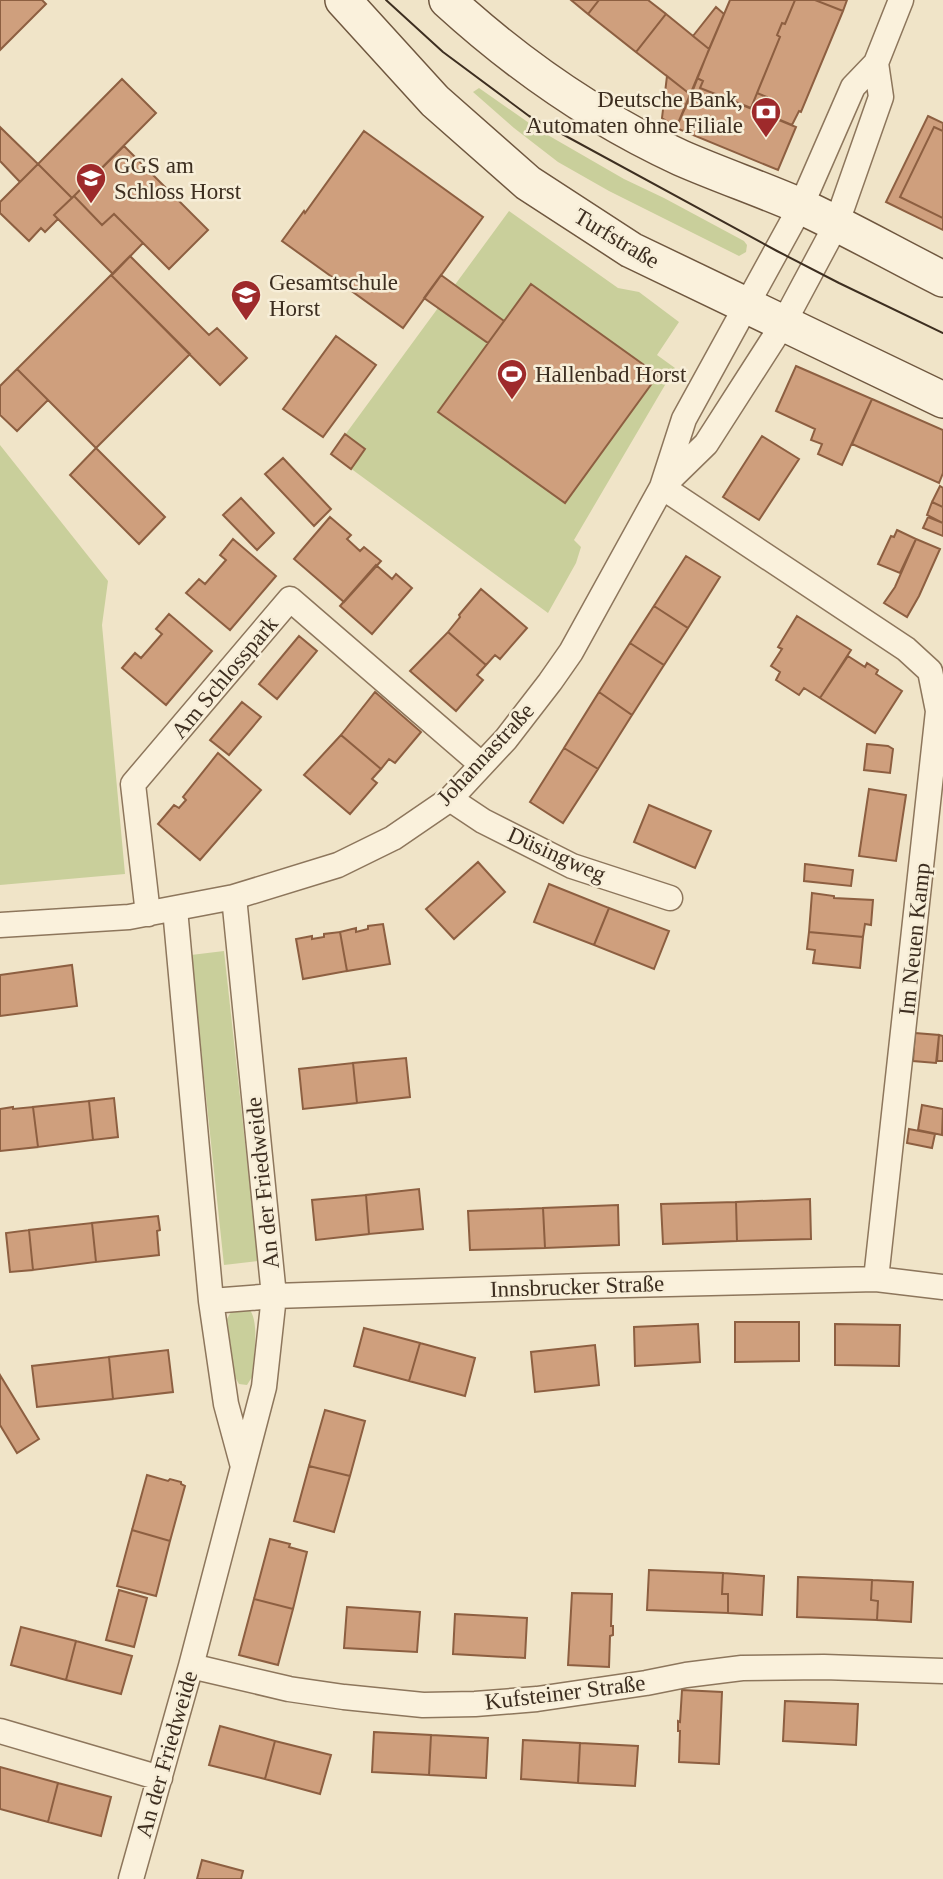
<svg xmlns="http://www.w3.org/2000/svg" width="943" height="1879" font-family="Georgia,serif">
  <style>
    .green { fill: #c9cf9b }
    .building { fill: #cf9f7d; stroke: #8d5f41; stroke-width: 2 }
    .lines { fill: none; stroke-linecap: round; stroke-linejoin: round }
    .street-casing { stroke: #8d765c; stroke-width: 27 }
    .secondary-casing { stroke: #6f573f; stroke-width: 38 }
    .street { stroke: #faf1dc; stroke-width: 24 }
    .secondary { stroke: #faf1dc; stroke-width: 35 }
    .tram { stroke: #3d2e20; stroke-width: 2 }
    .labels { text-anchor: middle; stroke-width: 5; stroke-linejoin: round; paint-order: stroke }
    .poi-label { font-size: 23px; fill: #3d2e20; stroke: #f7eed8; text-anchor: start }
    .street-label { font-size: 23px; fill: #3d2e20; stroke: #f7eed8 }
  </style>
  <rect width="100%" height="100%" fill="#f0e4c8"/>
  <path class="green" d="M479,88l60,42 85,49 40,19 80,43 3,4 -1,7 -7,4 -130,-65 -51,-29 -44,-34 -41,-36z
    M509,211l109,77 21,4 40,30 -22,33 18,13 -101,172 7,7 -5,16 -28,50 -217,-159z
    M0,445l108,136 -6,44 23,249 -125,11z
    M224,951l34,310 -34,4 -33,-310z
    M248,1308c13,12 5,51 4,69l-5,8 -8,-1 -4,-7 -8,-58 5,-9z"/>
  <path class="building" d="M0,0h42l4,4 -46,46z
    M571,0h28l-11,14z
    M599,0h49l18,14 -30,38 -48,-38z
    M730,0h65l-10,24 -3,-1 -5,12 3,2 -29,71 -51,-20 3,-7 -6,-3z
    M795,0h20l28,11 -42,101 -2,-1 -7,14 -31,-13 6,-15 -10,-4 23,-56 -3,-2 5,-12 3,1z
    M815,0h32l-4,11z
    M716,7l8,7 -15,35 -16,-13z
    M666,14l43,35 -18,46 -55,-43z
    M667,76l24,19 -15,33 -14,-10z
    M697,78l6,3 -3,7 96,39 -18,43 -102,-42z
    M122,79l34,34 -84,85 -34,-34z
    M757,93l10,4 -6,15 -10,-4z
    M928,116l15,7v8l-9,-4 -34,70 43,21v12l-57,-28z
    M0,127l38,37 -18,18 -20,-21z
    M934,127l9,4v87l-43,-21z
    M364,131l119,86 -80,111 -121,-87 22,-30 1,2z
    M124,146l84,84 -39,39 -55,-55 -12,11 -28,-29z
    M38,164l34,34 -18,17 4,4 -13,13 -4,-4 -12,13 -29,-28v-11z
    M74,196l28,29 12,-11 29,29 -30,31 -59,-59z
    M130,256l79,79 8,-7 30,30 -27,27 -109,-110z
    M111,275l79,79 -94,94 -79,-79z
    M441,275l63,46 -16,22 -64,-45z
    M531,284l127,91 -93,128 -127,-91z
    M336,336l40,29 -53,72 -40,-28z
    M796,366l76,33 -30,66 -24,-11 4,-10 -11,-4 4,-11 -39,-18z
    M17,369l31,31 -31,31 -17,-16v-29z
    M872,399l71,31v43l-4,10 -87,-39z
    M345,434l20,15 -14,20 -20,-15z
    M762,436l37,23 -40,61 -36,-23z
    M96,448l69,69 -26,27 -69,-69z
    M283,458l48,51 -17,17 -49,-52z
    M940,486l3,2v19l-11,-5z
    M241,498l33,35 -17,17 -34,-35z
    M932,502l11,5v16l-16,-8z
    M330,517l21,18 -4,4 13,12 4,-4 17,14 -37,41 -50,-43z
    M928,517l15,6v13l-20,-8z
    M897,530l19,9 -16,34 -22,-9 13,-28 3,1z
    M233,539l43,37 -46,54 -44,-37 13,-14 6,5 21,-24 -6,-5z
    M916,539l24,10 -21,47 -12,21 -23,-14 11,-16z
    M686,556l34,21 -32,51 -34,-22z
    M376,565l16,14 4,-5 16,14 -40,46 -32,-28z
    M481,589l46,39 -27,31 -5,-4 -9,10 -38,-33 12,-15 -1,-2z
    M654,606l34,22 -24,37 -34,-22z
    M169,614l43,37 -46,54 -44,-37 13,-15 6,5 21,-24 -6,-5z
    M797,616l54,34 -31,48 -16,-10 -5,7 -23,-15 4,-8 -9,-6 11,-17 -4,-2z
    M448,632l38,33 -9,10 6,5 -27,31 -46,-40z
    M299,636l18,15 -40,48 -18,-15z
    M630,643l34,22 -32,50 -33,-23z
    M848,656l17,11 2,-4 11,7 -2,4 26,17 -27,42 -55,-35z
    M375,692l46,40 -26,31 -6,-4 -8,10 -40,-34z
    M599,692l33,23 -34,54 -34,-21z
    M242,702l19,15 -32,38 -19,-15z
    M341,735l40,34 -9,10 5,4 -27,31 -46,-39z
    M867,744l21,2 5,3 -3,24 -26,-3z
    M564,748l34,21 -35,54 -33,-21z
    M218,753l43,37 -61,70 -42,-36 16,-19 5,3 7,-8 -3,-3z
    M869,789l37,6 -10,66 -37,-5z
    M649,805l62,26 -16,37 -61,-26z
    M478,862l27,30 -51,47 -28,-30z
    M805,864l48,6 -2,16 -47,-5z
    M549,884l60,24 -15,37 -60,-23z
    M812,893l22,3v2l39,2 -2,25 -6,-1 -2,13 -54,-5z
    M609,908l60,23 -15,38 -60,-24z
    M383,924l7,40 -43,7 -7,-39 16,-4v4l12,-3v-3z
    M340,932l7,39 -44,8 -7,-40 16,-3v3l12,-2v-3z
    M809,932l54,5 -3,31 -47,-5 2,-13 -8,-1z
    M72,965l5,41 -77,10v-41z
    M915,1033l24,2 -3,28 -23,-2z
    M939,1035l4,1v25h-6z
    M406,1058l4,39 -53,6 -4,-40z
    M353,1063l4,40 -54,6 -4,-40z
    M114,1098l4,39 -25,3 -4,-39z
    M89,1101l4,39 -55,7 -5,-40z
    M922,1105l21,4 -1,26 -24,-5z
    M13,1107v2l20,-2 5,40 -38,4v-42z
    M909,1129l26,5 -3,14 -25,-5z
    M419,1189l4,40 -54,5 -3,-39z
    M366,1195l3,39 -53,6 -4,-40z
    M810,1199l1,40 -74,2 -1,-39z
    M736,1202l1,39 -74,3 -2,-40z
    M618,1205l1,40 -74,3 -2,-40z
    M543,1208l2,40 -75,2 -2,-39z
    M158,1216l2,14 -3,1 2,24 -63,7 -4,-39z
    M92,1223l4,39 -63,8 -4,-40z
    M29,1230l4,40 -23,2 -4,-39z
    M735,1322h64v39l-64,1z
    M698,1324l2,38 -65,4 -1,-39z
    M835,1324l65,1 -1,41 -64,-1z
    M364,1328l56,15 -11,38 -55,-15z
    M420,1343l55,15 -10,38 -56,-15z
    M595,1345l4,40 -64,7 -4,-40z
    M168,1350l5,42 -60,7 -4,-42z
    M109,1357l4,42 -76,8 -5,-41z
    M0,1375l39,64 -22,14 -17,-28z
    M325,1410l40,11 -15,55 -41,-10z
    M309,1466l41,10 -16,56 -40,-11z
    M147,1475l21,6 2,-2 11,3v2l4,2 -15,55 -38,-11z
    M132,1530l38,11 -14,55 -39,-10z
    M270,1539l20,5 -1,3 18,5 -14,57 -39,-10z
    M649,1570l74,3 -1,21h6v19l-81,-3z
    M723,1573l41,3 -2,39 -34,-2v-19h-6z
    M798,1577l74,3 -1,20 7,1 -1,19 -80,-3z
    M872,1580l41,2 -2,40 -34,-2 1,-19 -7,-1z
    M119,1590l28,8 -13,49 -28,-7z
    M572,1593l40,1 -1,32h2v9l-3,1 -1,31 -41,-2z
    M254,1599l39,10 -15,56 -39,-10z
    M347,1607l73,5 -3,40 -73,-4z
    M455,1614l72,4 -2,40 -72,-4z
    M21,1627l55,14 -10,39 -55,-15z
    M76,1641l56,15 -11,38 -55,-14z
    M682,1690l40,2 -3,72 -40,-2 1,-31h-2v-10l2,1z
    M785,1701l73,3 -2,41 -73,-4z
    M220,1726l55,15 -10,38 -56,-14z
    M374,1732l57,3 -2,40 -57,-3z
    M431,1735l57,3 -2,40 -57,-3z
    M523,1740l57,3 -2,40 -57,-4z
    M275,1741l56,14 -11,39 -55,-15z
    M580,1743l58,3 -3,40 -57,-3z
    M0,1767l58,16 -10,39 -48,-13z
    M58,1783l53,14 -10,39 -53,-14z
    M202,1860l41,11 -2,8h-44z"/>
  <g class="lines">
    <g class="street-casing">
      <path id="street" d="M665,484l41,-40 77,-120 53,-99 45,-128 -5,-34
        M662,487l244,162 24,22 8,40 -62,568
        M450,799l33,22 89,45 98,32
        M175,909l36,392 15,103 16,59
        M148,914l-15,-130 157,-185 191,165
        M0,925l129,-8 105,-20 104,-32 55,-27 57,-39 56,-60 44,-57 21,-30 91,-165 22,-68 117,-213 52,-119 23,-24 25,-63
        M211,1301l63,-5 310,-10 292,-7 67,8
        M191,1666l98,23 55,8 79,8 52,-1 62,-5 109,-16 40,-8 56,-7 82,-1 119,4
        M0,1731l160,47
        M131,1879l60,-213 73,-279 10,-91 -40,-399"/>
    </g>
    <g class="secondary-casing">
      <path id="secondary" d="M343,0l92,101 93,82 103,67 312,150
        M447,0c69,63 149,119 234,158 39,17 80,31 119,48 48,22 95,49 143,73"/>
    </g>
    <use href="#street" class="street"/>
    <use href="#secondary" class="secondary"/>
    <path class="tram" d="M386,0l57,52 86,64 248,135 62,32 104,50"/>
  </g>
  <defs>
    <g id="bank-pin" transform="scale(1.575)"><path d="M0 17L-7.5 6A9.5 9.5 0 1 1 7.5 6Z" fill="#9e2a2b" stroke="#f7eed8"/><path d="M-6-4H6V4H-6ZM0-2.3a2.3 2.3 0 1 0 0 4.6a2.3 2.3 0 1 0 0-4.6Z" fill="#fff"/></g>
    <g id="school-pin" transform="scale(1.575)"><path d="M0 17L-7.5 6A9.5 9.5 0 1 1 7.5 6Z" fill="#9e2a2b" stroke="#f7eed8"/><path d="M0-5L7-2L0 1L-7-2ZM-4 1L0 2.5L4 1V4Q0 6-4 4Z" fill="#fff"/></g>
    <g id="stadium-pin" transform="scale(1.575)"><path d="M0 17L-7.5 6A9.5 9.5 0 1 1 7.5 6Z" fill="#9e2a2b" stroke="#f7eed8"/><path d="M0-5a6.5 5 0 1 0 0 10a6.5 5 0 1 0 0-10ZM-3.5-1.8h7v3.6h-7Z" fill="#fff"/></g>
  </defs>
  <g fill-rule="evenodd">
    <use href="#bank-pin" x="766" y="112"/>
    <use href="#school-pin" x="91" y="178"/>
    <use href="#school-pin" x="246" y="295"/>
    <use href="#stadium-pin" x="512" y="374"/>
  </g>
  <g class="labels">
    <g class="poi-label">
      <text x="743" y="107" text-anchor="end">Deutsche Bank,<tspan x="743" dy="26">Automaten ohne Filiale</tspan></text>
      <text x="114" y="173">GGS am<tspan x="114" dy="26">Schloss Horst</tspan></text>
      <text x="269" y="290">Gesamtschule<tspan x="269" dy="26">Horst</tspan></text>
      <text x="535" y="382">Hallenbad Horst</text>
    </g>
    <g class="street-label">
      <text transform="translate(617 238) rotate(31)" y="8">Turfstraße</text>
      <text transform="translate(224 677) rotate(-50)" y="8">Am Schlosspark</text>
      <text transform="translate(485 754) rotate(-47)" y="8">Johannastraße</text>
      <text transform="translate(557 854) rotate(24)" y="8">Düsingweg</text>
      <text transform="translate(914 939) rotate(-84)" y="8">Im Neuen Kamp</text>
      <text transform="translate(262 1183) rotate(-96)" y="8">An der Friedweide</text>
      <text transform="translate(577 1286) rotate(-2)" y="8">Innsbrucker Straße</text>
      <text transform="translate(565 1692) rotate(-7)" y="8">Kufsteiner Straße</text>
      <text transform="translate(166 1754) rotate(-74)" y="8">An der Friedweide</text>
    </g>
  </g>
</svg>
